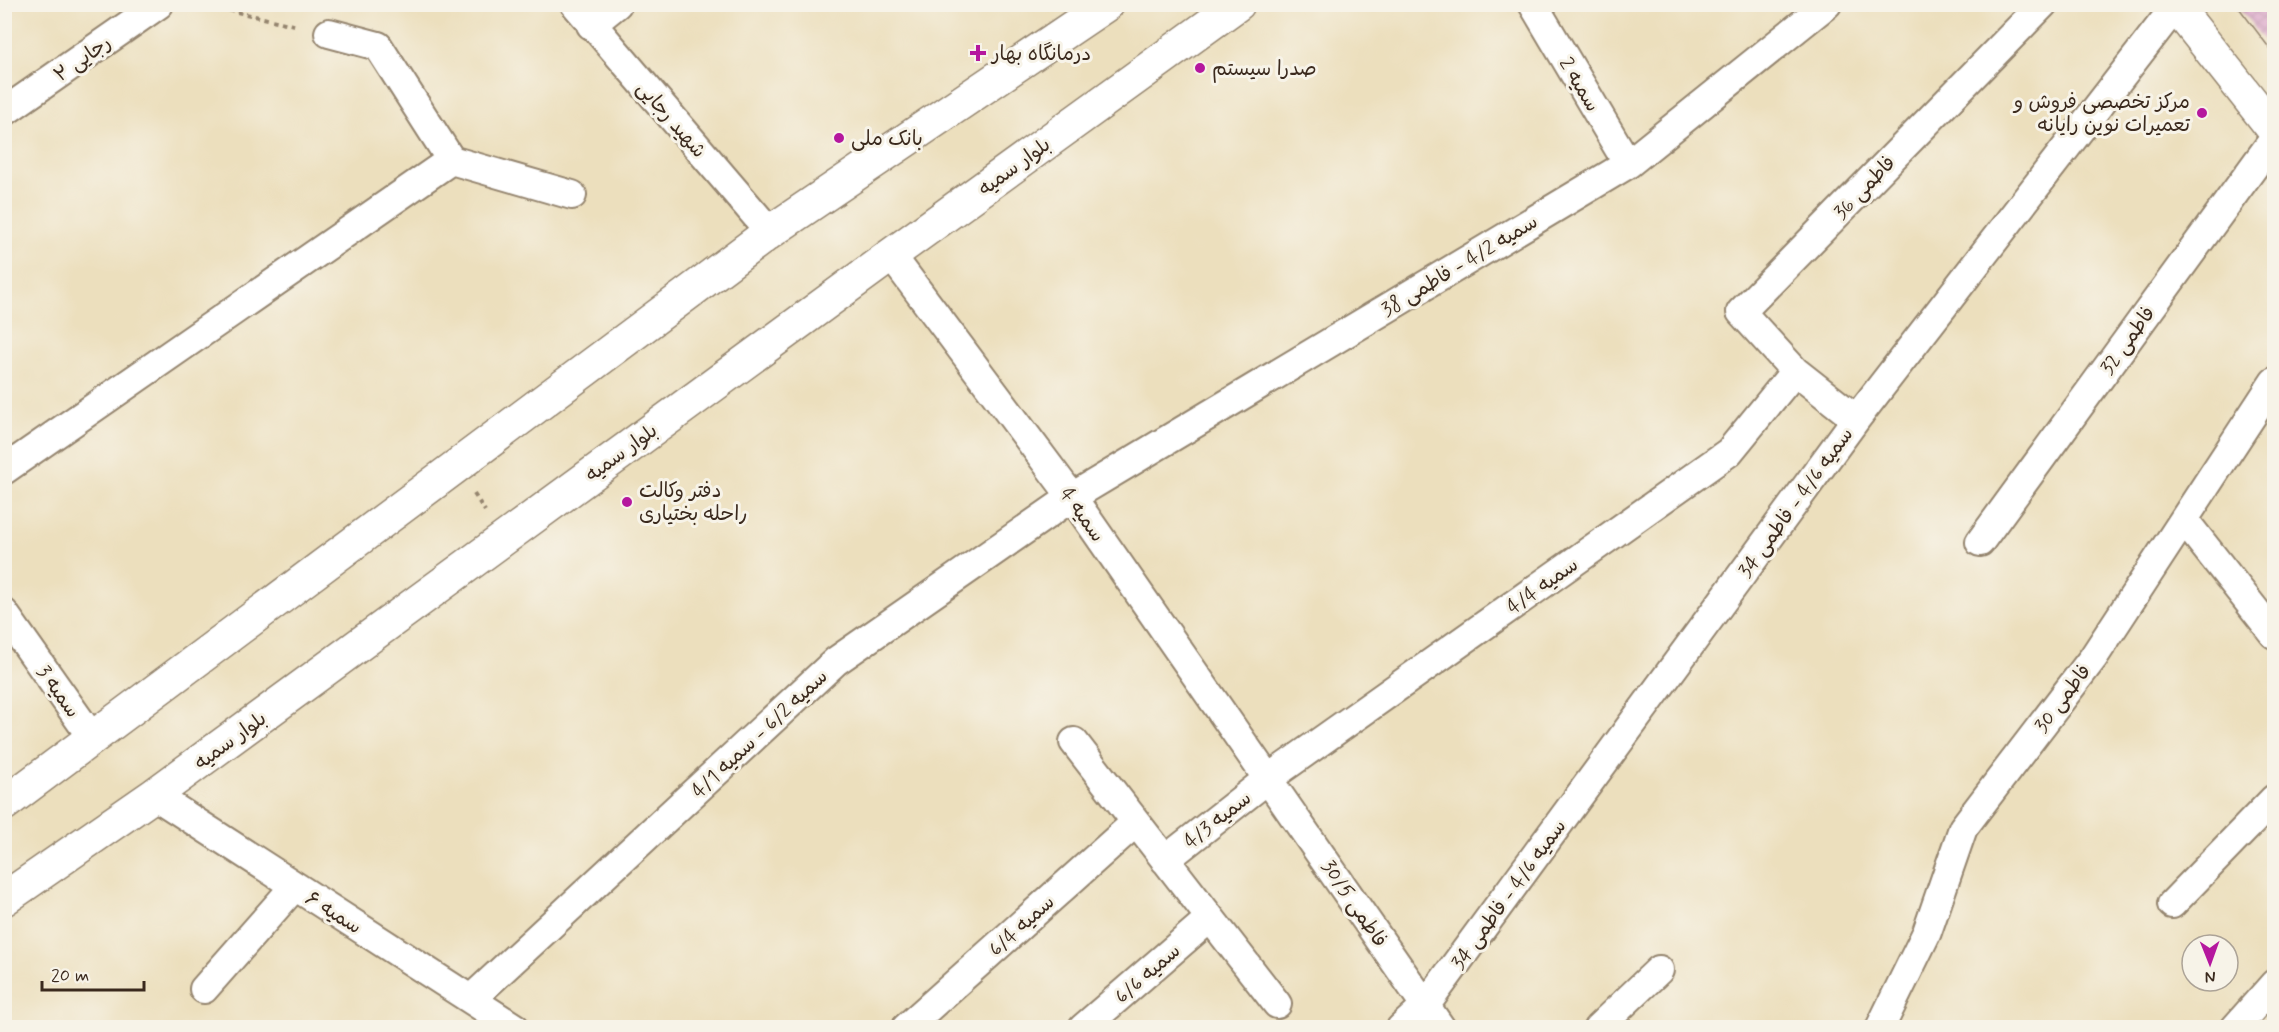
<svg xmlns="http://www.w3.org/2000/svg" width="2279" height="1032" font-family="Mynerve,'Playpen Sans Arabic',sans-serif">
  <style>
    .building { fill: url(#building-cross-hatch) }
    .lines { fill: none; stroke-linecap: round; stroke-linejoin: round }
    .minor-casing { stroke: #94846e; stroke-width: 32 }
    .secondary-casing { stroke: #94846e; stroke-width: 36 }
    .primary-casing { stroke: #94846e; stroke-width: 36 }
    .path { stroke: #94846e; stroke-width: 4; stroke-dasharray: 4.5 4.5; stroke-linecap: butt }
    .minor { stroke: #fff; stroke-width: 28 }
    .secondary { stroke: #fff; stroke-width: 33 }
    .primary { stroke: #fff; stroke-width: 33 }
    .poi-dot { fill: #b5179e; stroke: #f7f3e8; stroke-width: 2 }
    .labels { text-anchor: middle; stroke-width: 6; stroke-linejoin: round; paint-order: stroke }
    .poi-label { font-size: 20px; fill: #3b2a1e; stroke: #f7f3e8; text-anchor: start }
    .street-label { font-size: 20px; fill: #3b2a1e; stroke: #f7f3e8 }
  </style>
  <defs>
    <pattern id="building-cross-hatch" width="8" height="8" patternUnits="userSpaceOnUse" patternTransform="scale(1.5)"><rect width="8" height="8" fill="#d593c4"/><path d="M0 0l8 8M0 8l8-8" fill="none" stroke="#ae789f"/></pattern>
  </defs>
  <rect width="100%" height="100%" fill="#f7f3e8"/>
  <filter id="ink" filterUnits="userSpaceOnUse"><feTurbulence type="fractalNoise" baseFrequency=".0167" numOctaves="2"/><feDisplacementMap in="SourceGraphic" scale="12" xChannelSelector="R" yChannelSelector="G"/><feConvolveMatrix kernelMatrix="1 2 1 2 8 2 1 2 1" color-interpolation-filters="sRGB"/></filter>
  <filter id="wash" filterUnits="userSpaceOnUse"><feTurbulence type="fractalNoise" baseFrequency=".008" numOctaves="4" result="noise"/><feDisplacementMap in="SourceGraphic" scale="24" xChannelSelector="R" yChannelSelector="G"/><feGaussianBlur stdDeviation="1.35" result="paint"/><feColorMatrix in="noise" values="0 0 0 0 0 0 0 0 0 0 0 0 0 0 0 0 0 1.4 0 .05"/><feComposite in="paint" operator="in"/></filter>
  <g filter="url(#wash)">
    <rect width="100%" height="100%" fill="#ecdfbd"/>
    <g id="blocks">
      <path class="building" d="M2236,4h38v50z"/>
    </g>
  </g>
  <g filter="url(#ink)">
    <use href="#blocks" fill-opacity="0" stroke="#94846e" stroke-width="1.5"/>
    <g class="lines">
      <g class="minor-casing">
        <path id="minor" d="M575,4l195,228
          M1533,4l95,160
          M591,25l26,-21
          M329,33l49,13 73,114
          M4,112l155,-108
          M891,255l181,242 369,531
          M1856,419l-61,-48 -54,-59 302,-308
          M4,470l447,-310 121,35
          M2184,520l90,114
          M1980,542l294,-403
          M4,613l89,126
          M1074,742l203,262
          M154,795l361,233
          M1165,860l104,-82 460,-326 66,-81
          M2172,904l102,-105
          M204,989l90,-102
          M471,999l365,-338 236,-164 556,-333 199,-160
          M906,1028l230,-206
          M1083,1028l127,-110
          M1401,1028l24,-22 431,-587 312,-403 10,-6
          M1598,1028l61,-58
          M1880,1028l47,-96 36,-104 130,-170 181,-276
          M2235,1028l39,-44"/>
      </g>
      <g class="secondary-casing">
        <path id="secondary" d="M2174,4l100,126"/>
      </g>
      <g class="primary-casing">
        <path id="primary" d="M4,804l766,-572 337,-228
          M4,899l150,-104 737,-540 347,-251"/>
      </g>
      <path class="path" d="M202,4l96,22
        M474,494l11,17"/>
      <use href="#minor" class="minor"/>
      <use href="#secondary" class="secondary"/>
      <use href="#primary" class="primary"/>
    </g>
  </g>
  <g class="poi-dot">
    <path d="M975 44h6v6h6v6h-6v6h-6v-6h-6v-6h6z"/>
    <circle cx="1200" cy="68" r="6"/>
    <circle cx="2202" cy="113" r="6"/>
    <circle cx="839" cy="138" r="6"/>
    <circle cx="627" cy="502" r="6"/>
  </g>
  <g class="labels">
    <g class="poi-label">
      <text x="992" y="60">درمانگاه بهار</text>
      <text x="1212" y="75">صدرا سیستم</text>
      <text x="2190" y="108" text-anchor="end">مرکز تخصصی فروش و<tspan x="2190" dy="23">تعمیرات نوین رایانه</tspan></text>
      <text x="851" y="145">بانک ملی</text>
      <text x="639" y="497">دفتر وکالت<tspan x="639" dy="23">راحله بختیاری</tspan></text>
    </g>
    <g class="street-label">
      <text transform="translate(82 58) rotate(-35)" y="7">رجایی ۲</text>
      <text transform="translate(1580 84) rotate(59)" y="7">سمیه 2</text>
      <text transform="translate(672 119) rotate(49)" y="7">شهید رجایی</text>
      <text transform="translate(1014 166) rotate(-36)" y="7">بلوار سمیه</text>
      <text transform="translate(1864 187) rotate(-46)" y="7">فاطمی 36</text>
      <text transform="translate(1459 265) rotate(-31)" y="7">سمیه 4/2 - فاطمی 38</text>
      <text transform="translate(2127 340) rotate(-54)" y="7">فاطمی 32</text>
      <text transform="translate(621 452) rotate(-36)" y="7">بلوار سمیه</text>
      <text transform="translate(1795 502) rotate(-54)" y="7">سمیه 4/6 - فاطمی 34</text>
      <text transform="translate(1083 514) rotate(55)" y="7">سمیه 4</text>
      <text transform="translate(1542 585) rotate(-35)" y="7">سمیه 4/4</text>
      <text transform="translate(59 691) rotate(55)" y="7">سمیه 3</text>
      <text transform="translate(2062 698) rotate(-53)" y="7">فاطمی 30</text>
      <text transform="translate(759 733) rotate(-43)" y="7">سمیه 6/2 - سمیه 4/1</text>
      <text transform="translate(230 740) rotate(-36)" y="7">بلوار سمیه</text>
      <text transform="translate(1217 819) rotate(-38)" y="7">سمیه 4/3</text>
      <text transform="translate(1508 894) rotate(-54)" y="7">سمیه 4/6 - فاطمی 34</text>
      <text transform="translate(1355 903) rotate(56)" y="7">فاطمی 30/5</text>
      <text transform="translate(334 912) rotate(32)" y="7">سمیه ۶</text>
      <text transform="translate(1021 925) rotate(-42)" y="7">سمیه 6/4</text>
      <text transform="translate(1147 973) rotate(-41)" y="7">سمیه 6/6</text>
    </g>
  </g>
  <rect width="2279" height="1032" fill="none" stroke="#f7f3e8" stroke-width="24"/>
  <g transform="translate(2210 963) rotate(179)"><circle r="28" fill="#f7f3e8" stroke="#aca397" stroke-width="1.5"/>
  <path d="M0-4.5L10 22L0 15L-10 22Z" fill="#b5179e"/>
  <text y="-9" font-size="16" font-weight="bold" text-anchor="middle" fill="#3b2a1e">N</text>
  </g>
  <path d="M42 981v9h102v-9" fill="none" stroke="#3b2a1e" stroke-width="3"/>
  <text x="51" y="981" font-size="18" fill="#3b2a1e" stroke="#f7f3e8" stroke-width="4.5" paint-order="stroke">20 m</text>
</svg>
